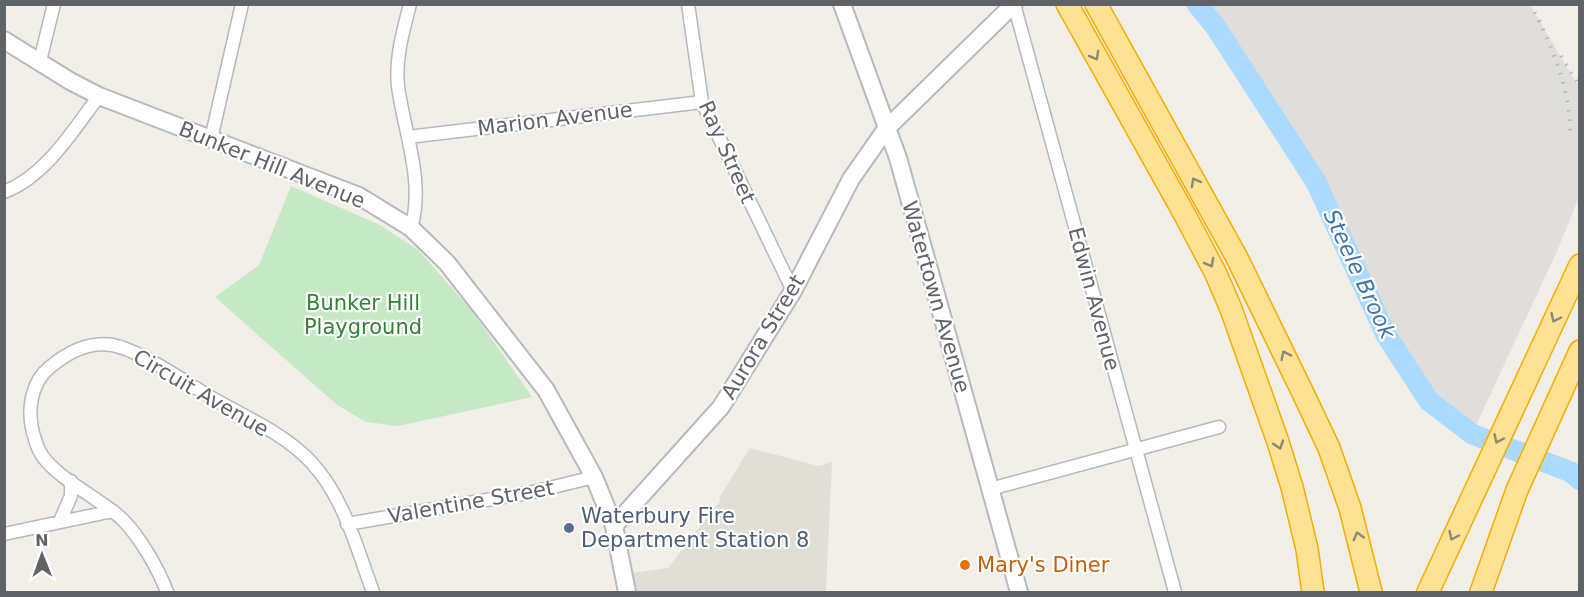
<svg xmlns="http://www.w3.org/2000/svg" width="1584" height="597" font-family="'DejaVu Sans',sans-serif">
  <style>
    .industrial { fill: #e0deda }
    .education { fill: #e1ded6 }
    .green { fill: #c5e8c5 }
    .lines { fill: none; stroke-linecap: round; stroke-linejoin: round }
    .river { stroke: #aadaff; stroke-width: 21 }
    .minor-casing { stroke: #b5b8bc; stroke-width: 15 }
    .secondary-casing { stroke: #b6babf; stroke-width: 20 }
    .motorway-casing { stroke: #f9ab00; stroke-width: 24 }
    .minor { stroke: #fff; stroke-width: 12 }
    .secondary { stroke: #fff; stroke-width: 16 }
    .motorway { stroke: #fde293; stroke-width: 21 }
    .rail { stroke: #b6b7b8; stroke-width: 4; stroke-dasharray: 1.5 8; stroke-linecap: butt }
    .oneway { stroke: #8e8975 }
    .service-dot { fill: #5c6f8a; stroke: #fff; stroke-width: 2 }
    .food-dot { fill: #e8710a; stroke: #fff; stroke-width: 2 }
    .labels { text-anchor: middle; stroke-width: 4.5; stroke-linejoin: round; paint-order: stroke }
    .street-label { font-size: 21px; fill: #5f6368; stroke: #fff }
    .park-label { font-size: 21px; fill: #348238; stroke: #fff }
    .service-label { font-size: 21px; fill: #4e5e75; stroke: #fff; text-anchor: start }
    .food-label { font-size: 21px; fill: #c56008; stroke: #fff; text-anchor: start }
    .water-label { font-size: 22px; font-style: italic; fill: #4174aa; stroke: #fff }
  </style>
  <rect width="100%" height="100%" fill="#f1efe8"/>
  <path class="industrial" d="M1197,5h333l49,82v110l-21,52 -86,185 -43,-33 -43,-66 -70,-153 -100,-156z"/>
  <path class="education" d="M750,448l69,18 13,-4 -6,130h-190l-4,-19 36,-5 53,-68 -2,-2z"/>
  <path class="green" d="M291,186l89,39 38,25 55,62 59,85 -134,29 -32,-4 -29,-17 -122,-108 44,-32z"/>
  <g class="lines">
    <path class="river" d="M1197,4l18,22 101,156 70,153 43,66 43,33 99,38 9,8"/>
    <g class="minor-casing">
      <path id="minor" d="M410,4c-7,28 -15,54 -12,82 6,46 27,96 13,142
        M688,4l14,98 91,189
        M1014,4l161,588
        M40,61l14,-57
        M408,137l294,-35
        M211,139l31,-135
        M4,192c42,-16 69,-62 95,-96
        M990,489l229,-62
        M60,521l11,-25v-15
        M347,524l186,-32 61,-15
        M4,534l109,-23
        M167,592c-9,-24 -27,-55 -45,-73 -21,-20 -72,-44 -83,-69 -3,-5 -4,-12 -6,-17 -6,-23 -2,-51 17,-66 18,-15 39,-26 62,-22 28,5 75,38 100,53 33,19 73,36 99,64 33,35 46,87 62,130"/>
    </g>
    <g class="secondary-casing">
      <path id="secondary" d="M842,4l56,154 121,434
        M4,40l66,41 29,15 260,100 52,32 36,35 99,127 48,87 20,49 13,66
        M614,526l107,-119 72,-116 58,-112 35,-50 128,-125"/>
    </g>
    <g class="motorway-casing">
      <path id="motorway" d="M1067,4l119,213 30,57 15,35 47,133 14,45 15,62 6,43
        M1096,4l140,252 65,133 28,59 21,60 21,84
        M1428,592l152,-327
        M1481,592l36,-102 63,-139"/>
    </g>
    <use href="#minor" class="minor"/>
    <use href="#secondary" class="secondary"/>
    <use href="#motorway" class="motorway"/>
    <path class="rail" d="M1530,4l12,22
      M1539,20c17,38 32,75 31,117
      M1561,56l19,31"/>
  </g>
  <defs><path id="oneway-chevron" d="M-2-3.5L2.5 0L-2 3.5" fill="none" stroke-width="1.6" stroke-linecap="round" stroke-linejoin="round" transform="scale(1.5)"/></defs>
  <g class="oneway">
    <use href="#oneway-chevron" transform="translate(1095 56) rotate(61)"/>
    <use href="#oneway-chevron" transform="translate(1195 182) rotate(-119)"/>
    <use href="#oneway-chevron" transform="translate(1210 263) rotate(61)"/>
    <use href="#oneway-chevron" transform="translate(1555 318) rotate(115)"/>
    <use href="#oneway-chevron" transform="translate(1285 355) rotate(-116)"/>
    <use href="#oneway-chevron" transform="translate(1498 439) rotate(115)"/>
    <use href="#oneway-chevron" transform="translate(1279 445) rotate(72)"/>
    <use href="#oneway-chevron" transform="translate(1358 536) rotate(-105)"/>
    <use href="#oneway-chevron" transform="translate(1453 536) rotate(115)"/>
  </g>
  <circle class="service-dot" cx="569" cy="528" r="6"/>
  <circle class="food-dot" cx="965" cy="565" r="6"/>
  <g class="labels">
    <g class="street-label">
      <text transform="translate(555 119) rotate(-7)" y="7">Marion Avenue</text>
      <text transform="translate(727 152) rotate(66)" y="7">Ray Street</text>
      <text transform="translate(272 165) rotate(22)" y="7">Bunker Hill Avenue</text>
      <text transform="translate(936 297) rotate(74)" y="7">Watertown Avenue</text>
      <text transform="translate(1094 299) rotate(75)" y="7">Edwin Avenue</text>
      <text transform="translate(763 337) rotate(-59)" y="7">Aurora Street</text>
      <text transform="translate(201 393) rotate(30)" y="7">Circuit Avenue</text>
      <text transform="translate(471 502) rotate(-10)" y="7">Valentine Street</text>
    </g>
    <g class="park-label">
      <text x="363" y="310">Bunker Hill<tspan x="363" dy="24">Playground</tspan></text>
    </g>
    <g class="service-label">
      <text x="581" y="523">Waterbury Fire<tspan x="581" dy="24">Department Station 8</tspan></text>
    </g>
    <g class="food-label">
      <text x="977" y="572">Mary's Diner</text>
    </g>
    <g class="water-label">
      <text transform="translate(1360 274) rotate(65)" y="8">Steele Brook</text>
    </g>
  </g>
  <rect width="1584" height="597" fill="none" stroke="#5f6368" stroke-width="12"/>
  <g transform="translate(42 555) rotate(359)" stroke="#ffffff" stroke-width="4.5" paint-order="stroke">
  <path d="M0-4.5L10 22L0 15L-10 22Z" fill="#5f6368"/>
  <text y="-9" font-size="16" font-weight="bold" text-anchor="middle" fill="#5f6368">N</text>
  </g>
</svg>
